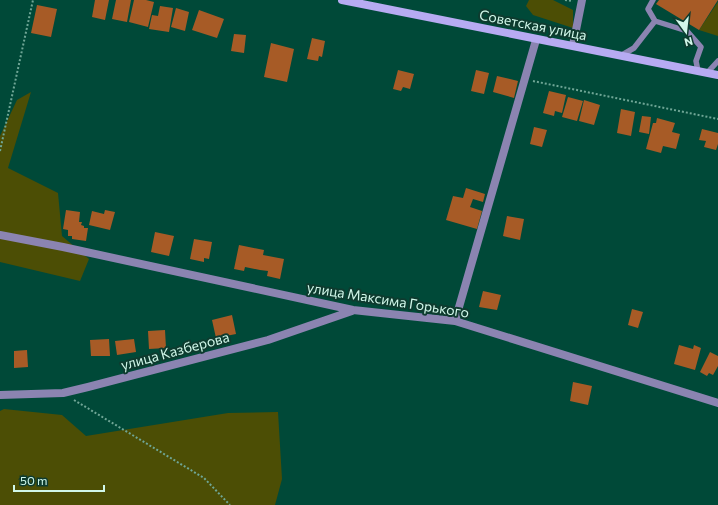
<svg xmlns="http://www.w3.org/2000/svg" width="718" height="505" font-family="Commissioner,sans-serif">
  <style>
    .green { fill: #4c4e05 }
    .building { fill: #a75b26 }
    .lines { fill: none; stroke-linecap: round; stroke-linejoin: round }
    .path { stroke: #6fa696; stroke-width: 2; stroke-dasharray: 2 2; stroke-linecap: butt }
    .lane { stroke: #8b84b1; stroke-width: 5.5 }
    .street { stroke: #8b84b1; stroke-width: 8 }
    .secondary { stroke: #b7abf2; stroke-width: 8 }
    .labels { text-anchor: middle; stroke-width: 4; stroke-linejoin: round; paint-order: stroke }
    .street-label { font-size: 14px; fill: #d1f8ea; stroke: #0e3b2f }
  </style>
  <rect width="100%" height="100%" fill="#004938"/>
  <path class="green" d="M529,0h24l20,10v18l-40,-13 -7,-9z
    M718,2v34l-19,-6z
    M31,92l-23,76 50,25 4,43 27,23 -9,22 -80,-19v-126l17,-36z
    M4,409l58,6 24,21 142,-23 50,-1 4,67 -7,26h-275v-94z"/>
  <path class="building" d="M95,0h14l-4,20 -13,-3z
    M116,0h15l-4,22 -15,-3z
    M134,0h12l8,2 -6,25 -19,-5z
    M659,0h59l-19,30 -43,-26z
    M37,5l20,4 -6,28 -20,-4z
    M160,6l13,2 -4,24 -20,-3 3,-14 6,1z
    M176,8l13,4 -4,19 -14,-4z
    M199,10l25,9 -7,19 -25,-8z
    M234,34l12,1 -2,18 -13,-2z
    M312,38l13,3 -3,16 -3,-1 -1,5 -11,-2z
    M271,43l23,6 -7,33 -23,-5z
    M398,70l16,4 -4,15 -7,-2 -2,4 -8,-2z
    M476,70l13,3 -5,21 -13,-3z
    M497,76l21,5 -4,17 -21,-6z
    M549,91l17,4 -4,18 -7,-2 -1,5 -11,-3z
    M568,97l15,4 -6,20 -15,-4z
    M584,100l16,5 -6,20 -15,-4z
    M621,109l14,3 -4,24 -14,-3z
    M642,116l9,1 -2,17 -10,-2z
    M657,118l18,5 -3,9 8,2 -4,15 -13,-3 -2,7 -15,-4 7,-26h3z
    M534,127l13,3 -5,17 -12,-3z
    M702,129l16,4v11l-2,6 -12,-3 2,-6 -7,-1z
    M466,188l19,6 -2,8 -10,-3 -3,8 12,4 -5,18 -31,-9 7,-24 10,2z
    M66,210l14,2 -1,10h3l-1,3 3,1v2h4l-2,13 -14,-2v-3h-4v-6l-5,-1z
    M105,210l10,2 -5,18 -21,-5 3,-14 12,3z
    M507,216l17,3 -4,21 -17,-4z
    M155,232l19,4 -5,20 -18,-4z
    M194,239l18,3 -3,17 -5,-1v4l-14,-3z
    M239,245l25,5 -1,5 21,4 -4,20 -13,-3 1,-5 -8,-1 -15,-3 -1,4 -10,-2z
    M483,291l18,4 -4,15 -18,-3z
    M632,309l11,3 -5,16 -10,-3z
    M232,315l4,19 -20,4 -4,-18z
    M165,330l1,18 -17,1 -1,-18z
    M109,339l1,17h-19l-1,-16z
    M134,339l2,13 -19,3 -2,-14z
    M679,345l14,4 1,-4 7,3 -6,22 -21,-6z
    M27,350l1,17 -14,1v-17z
    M710,352l8,4v10l-5,9 -4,-2 -2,3 -7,-4z
    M573,382l19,4 -4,19 -18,-4z"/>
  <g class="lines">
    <path class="path" d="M565,0l8,1
      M533,81l185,38
      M0,151l33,-151
      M74,400l130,78 26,27"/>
    <path class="lane" d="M653,0l-5,9 7,12
      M622,55l12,-7 21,-27 32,10 14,16 -5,14 2,10
      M707,73l11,-12"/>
    <path class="street" d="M573,45l9,-45
      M0,235l63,12 290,63 102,11 263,82
      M455,321l81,-281
      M0,395l63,-2 25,-6 180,-47 84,-29"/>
    <path class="secondary" d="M342,0l376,75"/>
  </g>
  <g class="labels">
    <g class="street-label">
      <text transform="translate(533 25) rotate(11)" y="5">Советская улица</text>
      <text transform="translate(388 300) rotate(9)" y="5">улица Максима Горького</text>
      <text transform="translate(175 351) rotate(-15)" y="5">улица Казберова</text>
    </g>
  </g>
  <g transform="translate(686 32) rotate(165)" stroke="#0e3b2f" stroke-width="3" paint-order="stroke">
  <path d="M0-3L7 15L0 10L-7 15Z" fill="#d1f8ea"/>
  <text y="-6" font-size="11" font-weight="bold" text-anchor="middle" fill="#d1f8ea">N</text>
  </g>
  <path d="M14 485v6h90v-6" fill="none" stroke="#d1f8ea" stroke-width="2"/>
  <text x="20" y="485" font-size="12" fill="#d1f8ea" stroke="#0e3b2f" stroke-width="3" paint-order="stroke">50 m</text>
</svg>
